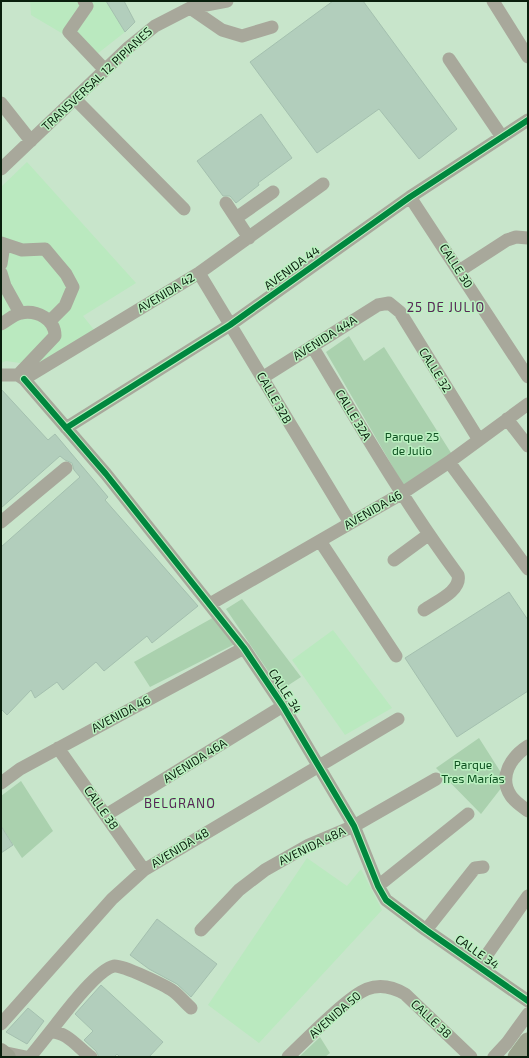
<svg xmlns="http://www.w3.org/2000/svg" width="529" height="1058" font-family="'Exo 2',sans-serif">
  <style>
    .built { fill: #bae9bf }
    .green { fill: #aad1ae }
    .building { fill: #b2cebc; stroke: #a4c0af }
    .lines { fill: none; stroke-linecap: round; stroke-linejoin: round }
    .minor { stroke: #a8a89b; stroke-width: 13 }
    .major { stroke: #9da08f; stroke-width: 16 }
    .highway { stroke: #9da48f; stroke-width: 19 }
    .cycleway-casing { stroke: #bbf2c1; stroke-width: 8 }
    .cycleway { stroke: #00873e; stroke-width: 6 }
    .labels { text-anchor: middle; stroke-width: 3; stroke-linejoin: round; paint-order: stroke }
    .street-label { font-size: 12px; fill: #0a1f0d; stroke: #bbf2c1 }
    .park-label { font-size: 12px; fill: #0f5221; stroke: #bbf2c1 }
    .neighbourhood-label { font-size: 13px; letter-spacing: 1px; fill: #572656; stroke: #bbf2c1 }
  </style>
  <rect width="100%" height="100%" fill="#c8e5cb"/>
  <path class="built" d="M30,1h77l18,31 -28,22 -66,-39z
    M27,162l109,121 -53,33 12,15 -66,40 -9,-8 -14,-2 -5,2v-176z
    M333,630l59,78 -47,27 -53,-75z
    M307,858l40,28 14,-17 21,41 -123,133 -51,-38z"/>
  <path class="green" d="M349,336l15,25 20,-14 69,109 -48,32 -79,-136z
    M242,599l59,78 -20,13 -55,-81z
    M216,616l19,28 -85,43 -16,-25z
    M479,738l21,33 2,16 -21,27 -45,-46z
    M21,781l32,50 -31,27 -21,-32v-30z
    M320,1037l10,16 -5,4h-26z"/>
  <path class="building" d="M106,1h18l11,21 -10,10z
    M333,1h30l94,128 -38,30 -40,-50 -62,44 -67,-91z
    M261,114l31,44 -34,25 1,2 -23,18 -6,-7h-7l-26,-35z
    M1,389l47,51 7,-6 53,63 -3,3 93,106 -46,37 -5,-7 -43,35 -8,-9 -33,28 -6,-8 -22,16 -4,-8 -24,25 -6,-6v-162l79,-70 -6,-7 -2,-7 -7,-3 -5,-4 -59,52z
    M509,592l19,28v71l-71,46 -52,-79z
    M1,826l12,19 -12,8z
    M157,919l60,45 -26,33 -14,-13 -28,-15 -19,-14z
    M101,985l62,57 -14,15h-29l-3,-3 -3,3h-15l-3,-6 -12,-11 9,-9 -18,-17z
    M28,1008l16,13 -17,23 -21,-12z"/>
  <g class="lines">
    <path class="minor" d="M84,1l3,5 -18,26 36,38
      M493,1l35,56
      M190,8l32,22 20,6 30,-9
      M449,59l53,78
      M75,99l109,110
      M1,103l30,38
      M1,169l128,-122 26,-21 35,-18 37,-7
      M410,197l118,180
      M226,203l23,35
      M236,218l37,-26
      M1,243l21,7 23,-1 21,25 7,13 -8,19 -15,15
      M1,264l3,-19
      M459,271l48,-31 9,-3 12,1
      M1,273l4,13 15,27
      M199,273l151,250
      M1,324c6,-3 13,-10 20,-11 16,-3 34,6 34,23l-37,39
      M312,346c47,78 92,156 146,229 4,16 -23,27 -34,35
      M1,375h17l6,4 175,-106 124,-89
      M262,378l116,-73 11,-2 11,9 79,128
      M24,379l82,95 138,174 39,58 71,120 24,60 8,14 40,30 102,71
      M507,419l21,27
      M66,428l164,-103 180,-128 118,-77
      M449,462l79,107
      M1,522l65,-54
      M320,541l76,115
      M394,560l34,-25
      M210,604l191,-110 48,-32 79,-58
      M528,746c-17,11 -30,31 -17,50 4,6 12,11 17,15
      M58,748l86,122
      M1,783l19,-14 224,-121
      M106,815l177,-109
      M378,886l90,-72
      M201,930l38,-40 26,-20 44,-25 45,-19 82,-47
      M426,930l49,-62 8,-1
      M479,966l49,-70
      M1,1024l111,-125 32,-29 254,-151
      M50,1032c12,-15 46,-62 64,-66 7,-2 52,20 59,25 7,5 12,12 18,17
      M2,1052l24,5
      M30,1057l20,-25c17,-1 28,16 41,25
      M288,1057c17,-16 59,-60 79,-68 13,-5 26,-2 38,5l66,63
      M494,1057l13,-14 21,-29"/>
    <path class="major" d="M1,1051l7,6"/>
    <path class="highway" d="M517,1057l11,-15"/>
    <g class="cycleway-casing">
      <path id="cycleway" d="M24,379l82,95 138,174 39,58 71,120 24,60 8,14 40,30 102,71
        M66,428l164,-103 180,-128 118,-77"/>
    </g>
    <use href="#cycleway" class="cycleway"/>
  </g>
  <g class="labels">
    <g class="street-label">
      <text transform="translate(97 79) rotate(-43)" y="4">TRANSVERSAL 12 PIPIANES</text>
      <text transform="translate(456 266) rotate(57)" y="4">CALLE 30</text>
      <text transform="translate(292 268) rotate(-36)" y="4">AVENIDA 44</text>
      <text transform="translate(166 293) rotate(-31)" y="4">AVENIDA 42</text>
      <text transform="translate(325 338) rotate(-32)" y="4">AVENIDA 44A</text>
      <text transform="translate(435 370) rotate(58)" y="4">CALLE 32</text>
      <text transform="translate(274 398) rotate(60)" y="4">CALLE 32B</text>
      <text transform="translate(353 415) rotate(59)" y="4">CALLE 32A</text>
      <text transform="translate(373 510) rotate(-30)" y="4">AVENIDA 46</text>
      <text transform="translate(285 691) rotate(57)" y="4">CALLE 34</text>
      <text transform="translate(121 714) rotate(-28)" y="4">AVENIDA 46</text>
      <text transform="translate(195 761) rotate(-32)" y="4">AVENIDA 46A</text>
      <text transform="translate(101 808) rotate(55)" y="4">CALLE 38</text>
      <text transform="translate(312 846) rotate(-26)" y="4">AVENIDA 48A</text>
      <text transform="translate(180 848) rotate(-31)" y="4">AVENIDA 48</text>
      <text transform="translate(477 952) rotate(35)" y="4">CALLE 34</text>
      <text transform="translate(335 1015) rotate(-41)" y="4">AVENIDA 50</text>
      <text transform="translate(431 1019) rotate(43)" y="4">CALLE 38</text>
    </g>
    <g class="park-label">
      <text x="412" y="441">Parque 25<tspan x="412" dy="14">de Julio</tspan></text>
      <text x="473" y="769">Parque<tspan x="473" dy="14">Tres Marías</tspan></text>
    </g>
    <g class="neighbourhood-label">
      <text x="446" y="312">25 DE JULIO</text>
      <text x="180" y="808">BELGRANO</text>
    </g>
  </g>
  <rect width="529" height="1058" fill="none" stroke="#0a1f0d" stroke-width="4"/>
</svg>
